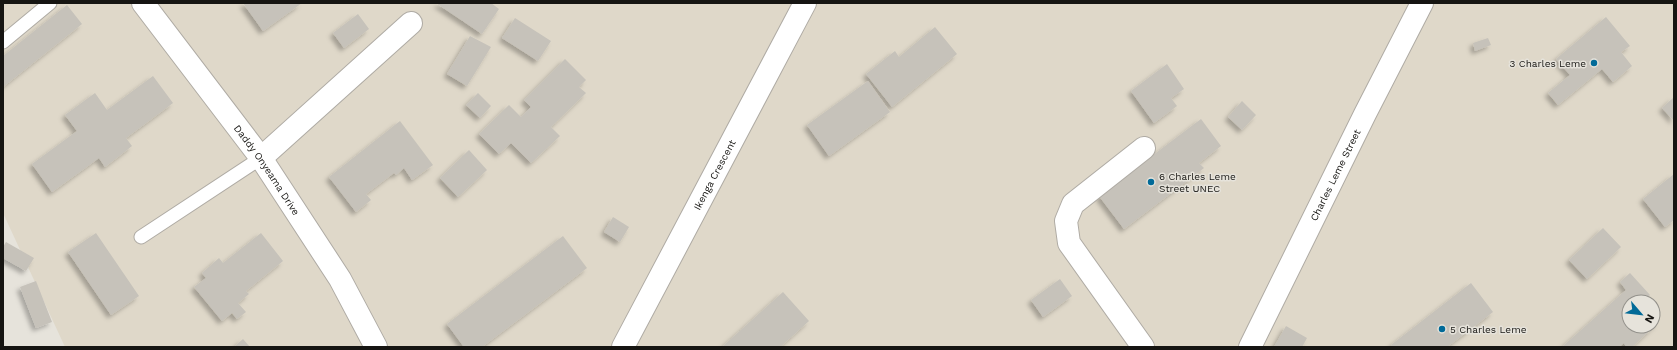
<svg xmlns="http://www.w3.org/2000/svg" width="1677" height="350" font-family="'Work Sans',sans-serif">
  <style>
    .built { fill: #dfd8c9; fill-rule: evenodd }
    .building { fill: #c6c2ba; filter: url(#shadow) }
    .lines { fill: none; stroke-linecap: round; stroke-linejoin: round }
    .service-casing { stroke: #afaba4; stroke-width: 15 }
    .minor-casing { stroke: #afaba4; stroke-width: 24 }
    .service { stroke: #fff; stroke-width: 13 }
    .minor { stroke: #fff; stroke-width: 22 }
    .poi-dot { fill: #016a98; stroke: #e6e3db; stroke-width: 1.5 }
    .labels { text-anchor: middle; stroke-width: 3; stroke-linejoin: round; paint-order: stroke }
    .poi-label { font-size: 10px; fill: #161512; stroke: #e6e3db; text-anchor: start }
    .street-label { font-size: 10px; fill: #161512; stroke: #e6e3db }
  </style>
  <defs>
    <filter id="shadow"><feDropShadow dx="-3.5" dy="3.5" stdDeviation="2" flood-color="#0004"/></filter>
  </defs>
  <rect width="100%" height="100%" fill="#e6e3db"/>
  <path class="built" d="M3,3h1671v344h-1609l-62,-134zM1629,302h24v24h-24z"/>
  <path class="building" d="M243,3h59l-39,28z
    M436,3h55l8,6 -17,25z
    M67,5l15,19 -79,63v-31z
    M358,14l11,15 -25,19 -11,-15z
    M1606,17l24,29 -9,6 11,14 -19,16 -11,-13 -44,36 -10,-12 22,-18 -14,-16z
    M515,18l36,23 -13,20 -36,-23z
    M935,27l22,27 -65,53 -26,-33 29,-23 4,6z
    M470,36l21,11 -24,39 -20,-12z
    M1488,38l3,7 -16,6 -2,-8z
    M565,59l21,21 -7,7 7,6 -35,34 9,9 -29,27 -20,-20 -12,11 -20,-20 30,-29 12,12 10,-10 -7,-7z
    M1167,64l17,25 -13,9 6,8 -23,17 -23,-32z
    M153,76l20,27 -47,35 6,8 -27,21 -6,-9 -47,34 -20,-28 45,-33 -12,-16 30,-22 12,17z
    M868,81l22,31 -61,44 -22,-31z
    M478,93l13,13 -11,12 -14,-13z
    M1674,97v24l-12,-13z
    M1242,101l14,14 -14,15 -14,-13z
    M1201,119l20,27 -22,17 5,5 -80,61 -25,-33z
    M400,121l33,44 -21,15 -8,-12 -8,7 -2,-2 -28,21 5,6 -15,12 -27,-35z
    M469,150l18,20 -29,27 -18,-19z
    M1674,174v46l-9,7 -22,-28z
    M613,217l16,10 -9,15 -16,-10z
    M1603,228l18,19 -34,32 -18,-19z
    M96,233l43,63 -28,19 -43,-63z
    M261,233l22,28 -37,30 3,3 -11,9 8,9 -9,7 -5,-6 -10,8 -28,-34 12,-9 -4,-5 17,-15 4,5z
    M563,236l24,32 -105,79h-18l-17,-23z
    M6,242l28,16 -8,13 -23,-13v-11z
    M1630,273l20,22 -8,7h-13v24h24v-9l5,6 -26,24h-6l-2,-4 -5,4h-57l64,-57 -6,-8z
    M1060,279l12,17 -29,21 -12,-17z
    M36,281l16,41 -16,6 -16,-41z
    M1471,283l22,29 -46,35h-55l-1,-2z
    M783,292l26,29 -29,26h-58z
    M1286,326l21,12 -5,9h-28z
    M243,339l7,8h-16z"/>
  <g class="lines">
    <g class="service-casing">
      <path id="service" d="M3,42l47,-39
        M141,237l120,-79"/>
    </g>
    <g class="minor-casing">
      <g id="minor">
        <path id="s1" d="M143,3l118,155 79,121 36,68"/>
        <path d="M261,158l150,-135"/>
        <path id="s2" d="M623,347l182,-344"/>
        <path d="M1143,347l-74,-104 -3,-22 7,-17 71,-56"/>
        <path id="s3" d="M1250,347l115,-233 57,-111"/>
      </g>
    </g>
    <use href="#service" class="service"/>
    <use href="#minor" class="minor"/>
  </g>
  <g class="poi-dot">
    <circle cx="1594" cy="63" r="4"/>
    <circle cx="1151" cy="182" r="4"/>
    <circle cx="1442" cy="329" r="4"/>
  </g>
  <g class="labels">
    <g class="poi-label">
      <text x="1586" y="67" text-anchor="end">3 Charles Leme</text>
      <text x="1159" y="180">6 Charles Leme<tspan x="1159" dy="12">Street UNEC</tspan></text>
      <text x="1450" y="333">5 Charles Leme</text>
    </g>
    <g class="street-label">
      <text dy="4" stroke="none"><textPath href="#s1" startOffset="208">Daddy Onyeama Drive</textPath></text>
      <text dy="4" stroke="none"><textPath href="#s2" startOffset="195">Ikenga Crescent</textPath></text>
      <text dy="4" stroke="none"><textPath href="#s3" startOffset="192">Charles Leme Street</textPath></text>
    </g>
  </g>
  <rect width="1677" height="350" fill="none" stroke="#161512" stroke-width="8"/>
  <g transform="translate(1641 314) rotate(118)"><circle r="19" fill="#e6e3db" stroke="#93918b"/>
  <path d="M0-3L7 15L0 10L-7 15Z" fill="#016a98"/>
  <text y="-6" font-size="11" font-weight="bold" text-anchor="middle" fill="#161512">N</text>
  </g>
</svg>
